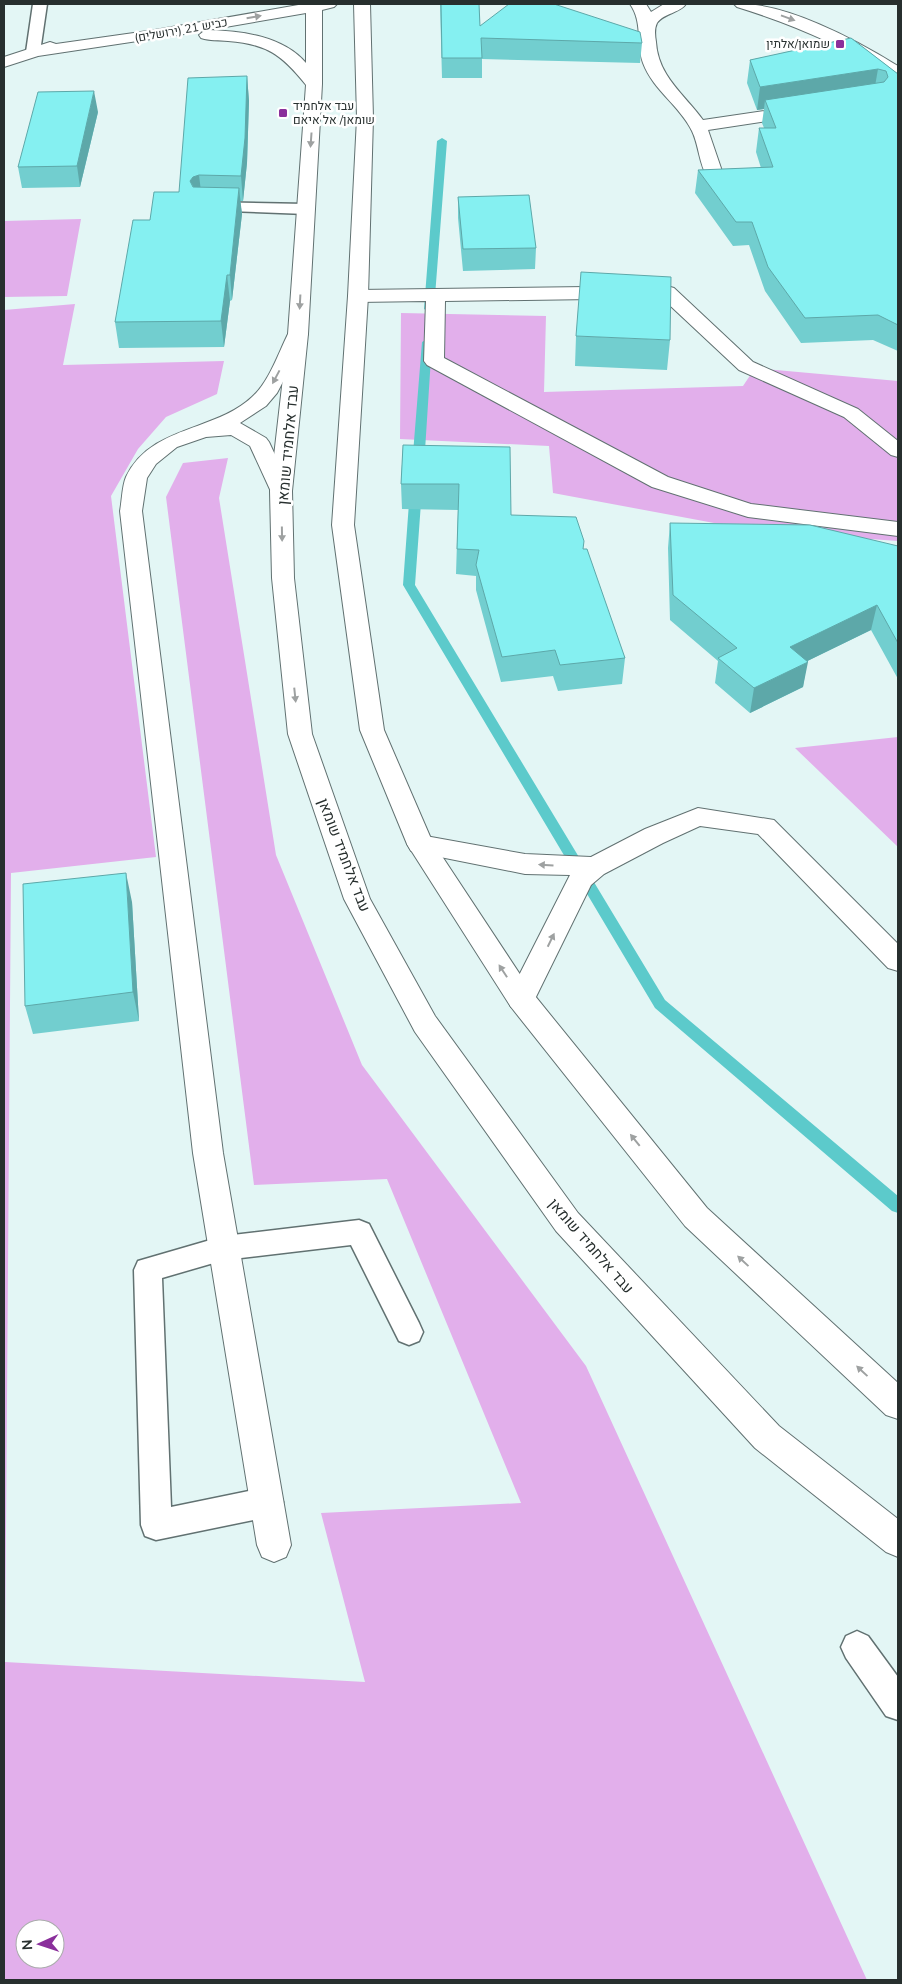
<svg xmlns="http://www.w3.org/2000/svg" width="902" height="1984" font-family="'Nunito Sans',Heebo,sans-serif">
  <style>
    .green { fill: #e2afeb; fill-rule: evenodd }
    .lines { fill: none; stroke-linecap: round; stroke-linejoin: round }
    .stream { fill: #5ccacb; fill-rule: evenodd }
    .lane-casing { stroke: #617171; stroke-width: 3 }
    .street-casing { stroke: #617171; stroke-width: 2 }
    .secondary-casing { stroke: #617171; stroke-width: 2 }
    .lane { fill: #fff; fill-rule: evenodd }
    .street { fill: #fff; fill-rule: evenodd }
    .secondary { fill: #fff; fill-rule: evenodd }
    .wall { fill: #72cecf }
    .shaded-wall { fill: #5da8a9 }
    .building { fill: #85f0f1; stroke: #5da8a9 }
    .oneway { fill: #9ea1a1 }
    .poi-dot { fill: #8a2f9b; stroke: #fff; stroke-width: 2 }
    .labels { text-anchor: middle; stroke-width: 5; stroke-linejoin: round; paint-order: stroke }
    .far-street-label { font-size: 12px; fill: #272f2e; stroke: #fff }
    .far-poi-label { font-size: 12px; fill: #272f2e; stroke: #fff; text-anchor: end }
    .street-label { font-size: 15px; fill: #272f2e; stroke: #fff }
  </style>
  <rect width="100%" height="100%" fill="#e3f6f5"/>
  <path class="green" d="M81,219l-14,77 -63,1v-76z
    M75,304l-12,61 161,-4 -7,33 -51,23 -28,32 -27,47 45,361 -145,16 -6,789 360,20 -44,-169 200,-10 -134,-324 -133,6 -88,-688 17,-34 45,-5 -9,40 57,357 86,210 224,301 281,614h-863v-1670zM25,1929h30v30h-30z
    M401,313l145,3 -2,76 199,-6 12,-18 143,13v160l-141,-10 -204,-38 -4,-47 -149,-7z
    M898,737v110l-103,-99z"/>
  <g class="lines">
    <path class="stream" d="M442,138l5,3 -13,168 -5,3 -5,-3 13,-168z
      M427,339l5,3 -8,124 -6,3 -6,-3 10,-124z
      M416,485l6,4 -7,96 250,415 233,196v17l-6,-2 -237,-203 -252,-423 7,-96z"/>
    <g class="lane-casing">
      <path id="lane" d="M33,4h14l-7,48 -2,3h-10l-2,-3z
        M207,202l99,2 6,2 2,3 -2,3 -6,2 -105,-4 -2,-3 2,-3z
        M359,1220l10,4 50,99 4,9 -4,9 -10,4 -10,-4 -48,-96 -127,15 -62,18 9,229 97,-20 11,5 4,10 -4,10 -11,5 -112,23 -11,-4 -4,-11 -7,-255 4,-9 86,-25z
        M857,1631l11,5 30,41v43l-12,-4 -40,-58 -5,-11 5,-11z"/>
    </g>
    <g class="street-casing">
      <path id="street" d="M630,4h16l5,8 13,-8h22c-6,9 -22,9 -29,19 -3,6 -2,13 -1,19 2,34 28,52 47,78l96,-14 6,1 2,4 -2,4 -6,1 -91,14 15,44 -3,4 -6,1 -6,-1c-9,-13 -9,-33 -16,-47 -12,-25 -39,-41 -49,-68 -7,-20 0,-41 -13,-59z
        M667,286l7,2 79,74 105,47 40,32v16l-7,-2 -47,-38 -105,-47 -77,-72 -217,3 -1,57 224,119 83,27 147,18v14l-150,-19 -96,-30 -225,-122 -3,-4 2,-60 -68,1 -7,-2 -3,-4 3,-4 7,-2z
        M298,328l7,2 3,4 -31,59 -11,13 -26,17 26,15 3,4 23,49 -3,5 -8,1 -8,-1 -23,-50 -19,-11 -25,2 -29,10 -21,17 -9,14 -5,33 81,642 68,392 -5,12 -12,5 -12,-5 -5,-12 -64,-392 -73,-642c2,-10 2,-25 6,-34 25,-52 89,-45 126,-80 17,-15 26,-43 36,-63l3,-4z
        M698,808l76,12 124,124v27l-10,-3 -130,-134 -58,-8 -37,17 -59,31 -13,11 -60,122 -10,3 -10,-3 -4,-8 63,-124 -45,-1 -105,-21 -9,-2 -4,-7 4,-7 9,-2 105,19 66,3 54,-28z"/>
    </g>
    <g class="secondary-casing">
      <path id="secondary" d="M304,4h33l-3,3 -12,3v74l-14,250 -16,157 2,87 18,156 58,165 65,117 143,197 201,213 119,93v38l-12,-5 -131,-104 -199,-217 -141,-199 -71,-133 -56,-165 -16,-156 -2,-87 18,-157 18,-249c-24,-30 -39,-41 -78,-44 -9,-1 -18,0 -27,-3l-2,-3 5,-4 -166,25 -34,11v-10l46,-15 6,2 99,-14zM306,13v50c-23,-27 -64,-32 -98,-33z
        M354,4h16l3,114 -5,178 -14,229 30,205 48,111 99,150 176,217 191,175v36l-12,-4 -201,-189 -174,-219 -104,-163 -47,-114 -28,-205 16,-229 9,-178z
        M734,4c50,-3 122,36 164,62v12l-6,-2c-49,-30 -100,-52 -155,-69z"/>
    </g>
    <use href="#lane" class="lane"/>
    <use href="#street" class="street"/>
    <use href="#secondary" class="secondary"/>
  </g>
  <path class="wall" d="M440,4h39l1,22 162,17 -2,20 -158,-4v19h-40z
    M851,38l47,36v277l-25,-11 -72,3 -36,-52 -16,-46 -16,1 -38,-53 3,-23 63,-2 -5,-16 3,-24h5l-2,-5 2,-14 -7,1 -10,-27 3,-23z
    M247,76l2,25 -2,62 -4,38h-3l2,13 -10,86 -2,1 -6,46 -105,1 -4,-26 35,-102 29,-28z
    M98,112l-18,75 -58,1 -4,-21z
    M458,197l78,51 -1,21 -72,2 -5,-53z
    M576,336l94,4 -3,30 -92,-4z
    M403,445l108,70 72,34 42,109 -3,26 -64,7 -5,-15 -52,6 -25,-92v-14l-20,-2 2,-64 -56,-1 -1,-25z
    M670,523l228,23v133l-27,-49 -64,31 -4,26 -53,26 -35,-30 3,-22 -48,-41 -2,-72z
    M132,902l7,119 -106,13 -8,-28z"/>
  <path class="shaded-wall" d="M878,69l-4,23 -109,8 -1,9 -7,1 3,-23z
    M247,76l2,25 -2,62 -4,38 -2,-25z
    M94,91l4,21 -18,75 -3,-21z
    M199,175l3,25 -12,-19 3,-4z
    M239,188l3,26 -10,86 -2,-25z
    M227,275l3,26 -6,46 -3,-26z
    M877,605l-6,25 -86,42 5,-25z
    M808,662l-5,25 -53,26 4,-25z
    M126,873l6,29 7,119 -6,-29z"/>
  <path class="building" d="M441,4h38l1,22 29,-22h45l86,28 2,11 -161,-5 1,20h-40z
    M851,38l47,36v251l-20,-10 -73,3 -37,-51 -16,-45h-16l-38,-52 75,-3 -14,-39h17l-11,-28 119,-18 4,-5 -2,-6 -8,-2 -118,18 -10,-27z
    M247,76l-2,62 -4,38 -42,-1 -6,2 -3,4 3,6 46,1 -9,87h-3l-6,46 -106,1 18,-102h17l4,-28h25l9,-114z
    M94,91l-17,75 -59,1 20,-75z
    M529,195l7,53 -73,1 -5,-52z
    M581,272l90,5 -1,63 -94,-4z
    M403,445l107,2 1,68 65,2 8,24 -1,8h4l38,109 -65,7 -5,-15 -53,7 -26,-92 3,-15 -22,-1 2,-65h-58z
    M670,523l140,2 88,21v97l-21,-38 -87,42 18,15 -54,26 -36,-30 19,-10 -64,-53z
    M126,873l7,119 -108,14 -2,-122z"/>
  <defs><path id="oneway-solid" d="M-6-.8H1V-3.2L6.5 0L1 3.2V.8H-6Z" transform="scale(1.25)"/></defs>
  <g class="oneway">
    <use href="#oneway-solid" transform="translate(254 17) rotate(-10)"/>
    <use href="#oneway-solid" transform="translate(788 18) rotate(20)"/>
    <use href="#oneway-solid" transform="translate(311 140) rotate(94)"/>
    <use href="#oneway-solid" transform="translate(300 302) rotate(93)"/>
    <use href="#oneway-solid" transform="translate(276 377) rotate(118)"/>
    <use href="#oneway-solid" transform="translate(282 534) rotate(89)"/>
    <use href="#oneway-solid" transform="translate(295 695) rotate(84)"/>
    <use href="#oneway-solid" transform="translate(546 865) rotate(-177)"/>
    <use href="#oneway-solid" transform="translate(551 940) rotate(-64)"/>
    <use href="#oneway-solid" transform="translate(503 971) rotate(-123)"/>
    <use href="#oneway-solid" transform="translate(635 1140) rotate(-129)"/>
    <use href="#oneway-solid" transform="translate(743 1261) rotate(-137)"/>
    <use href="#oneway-solid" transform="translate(862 1371) rotate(-137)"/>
  </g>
  <g class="poi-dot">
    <rect x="835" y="39" width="10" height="10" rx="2.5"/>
    <rect x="278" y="108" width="10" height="10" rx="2.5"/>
  </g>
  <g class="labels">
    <g class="far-street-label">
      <text transform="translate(181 30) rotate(-10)" y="4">כביש 21 (ירושלים)</text>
    </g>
    <g class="far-poi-label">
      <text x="830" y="48">שמואן/אלתין</text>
      <text x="293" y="110" text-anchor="start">עבד אלחמיד<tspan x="293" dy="14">שומאן/ אל איאם</tspan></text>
    </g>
    <g class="street-label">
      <text transform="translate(288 445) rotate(-85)" y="5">עבד אלחמיד שומאן</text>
      <text transform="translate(344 855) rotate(69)" y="5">עבד אלחמיד שומאן</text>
      <text transform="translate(591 1246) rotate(49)" y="5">עבד אלחמיד שומאן</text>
    </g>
  </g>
  <rect width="902" height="1984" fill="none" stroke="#272f2e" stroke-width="10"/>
  <g transform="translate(40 1944) rotate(267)"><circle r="24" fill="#ffffff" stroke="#a9acab"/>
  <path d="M0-4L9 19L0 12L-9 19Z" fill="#8a2f9b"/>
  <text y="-8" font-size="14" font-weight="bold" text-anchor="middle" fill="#272f2e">N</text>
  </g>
</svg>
